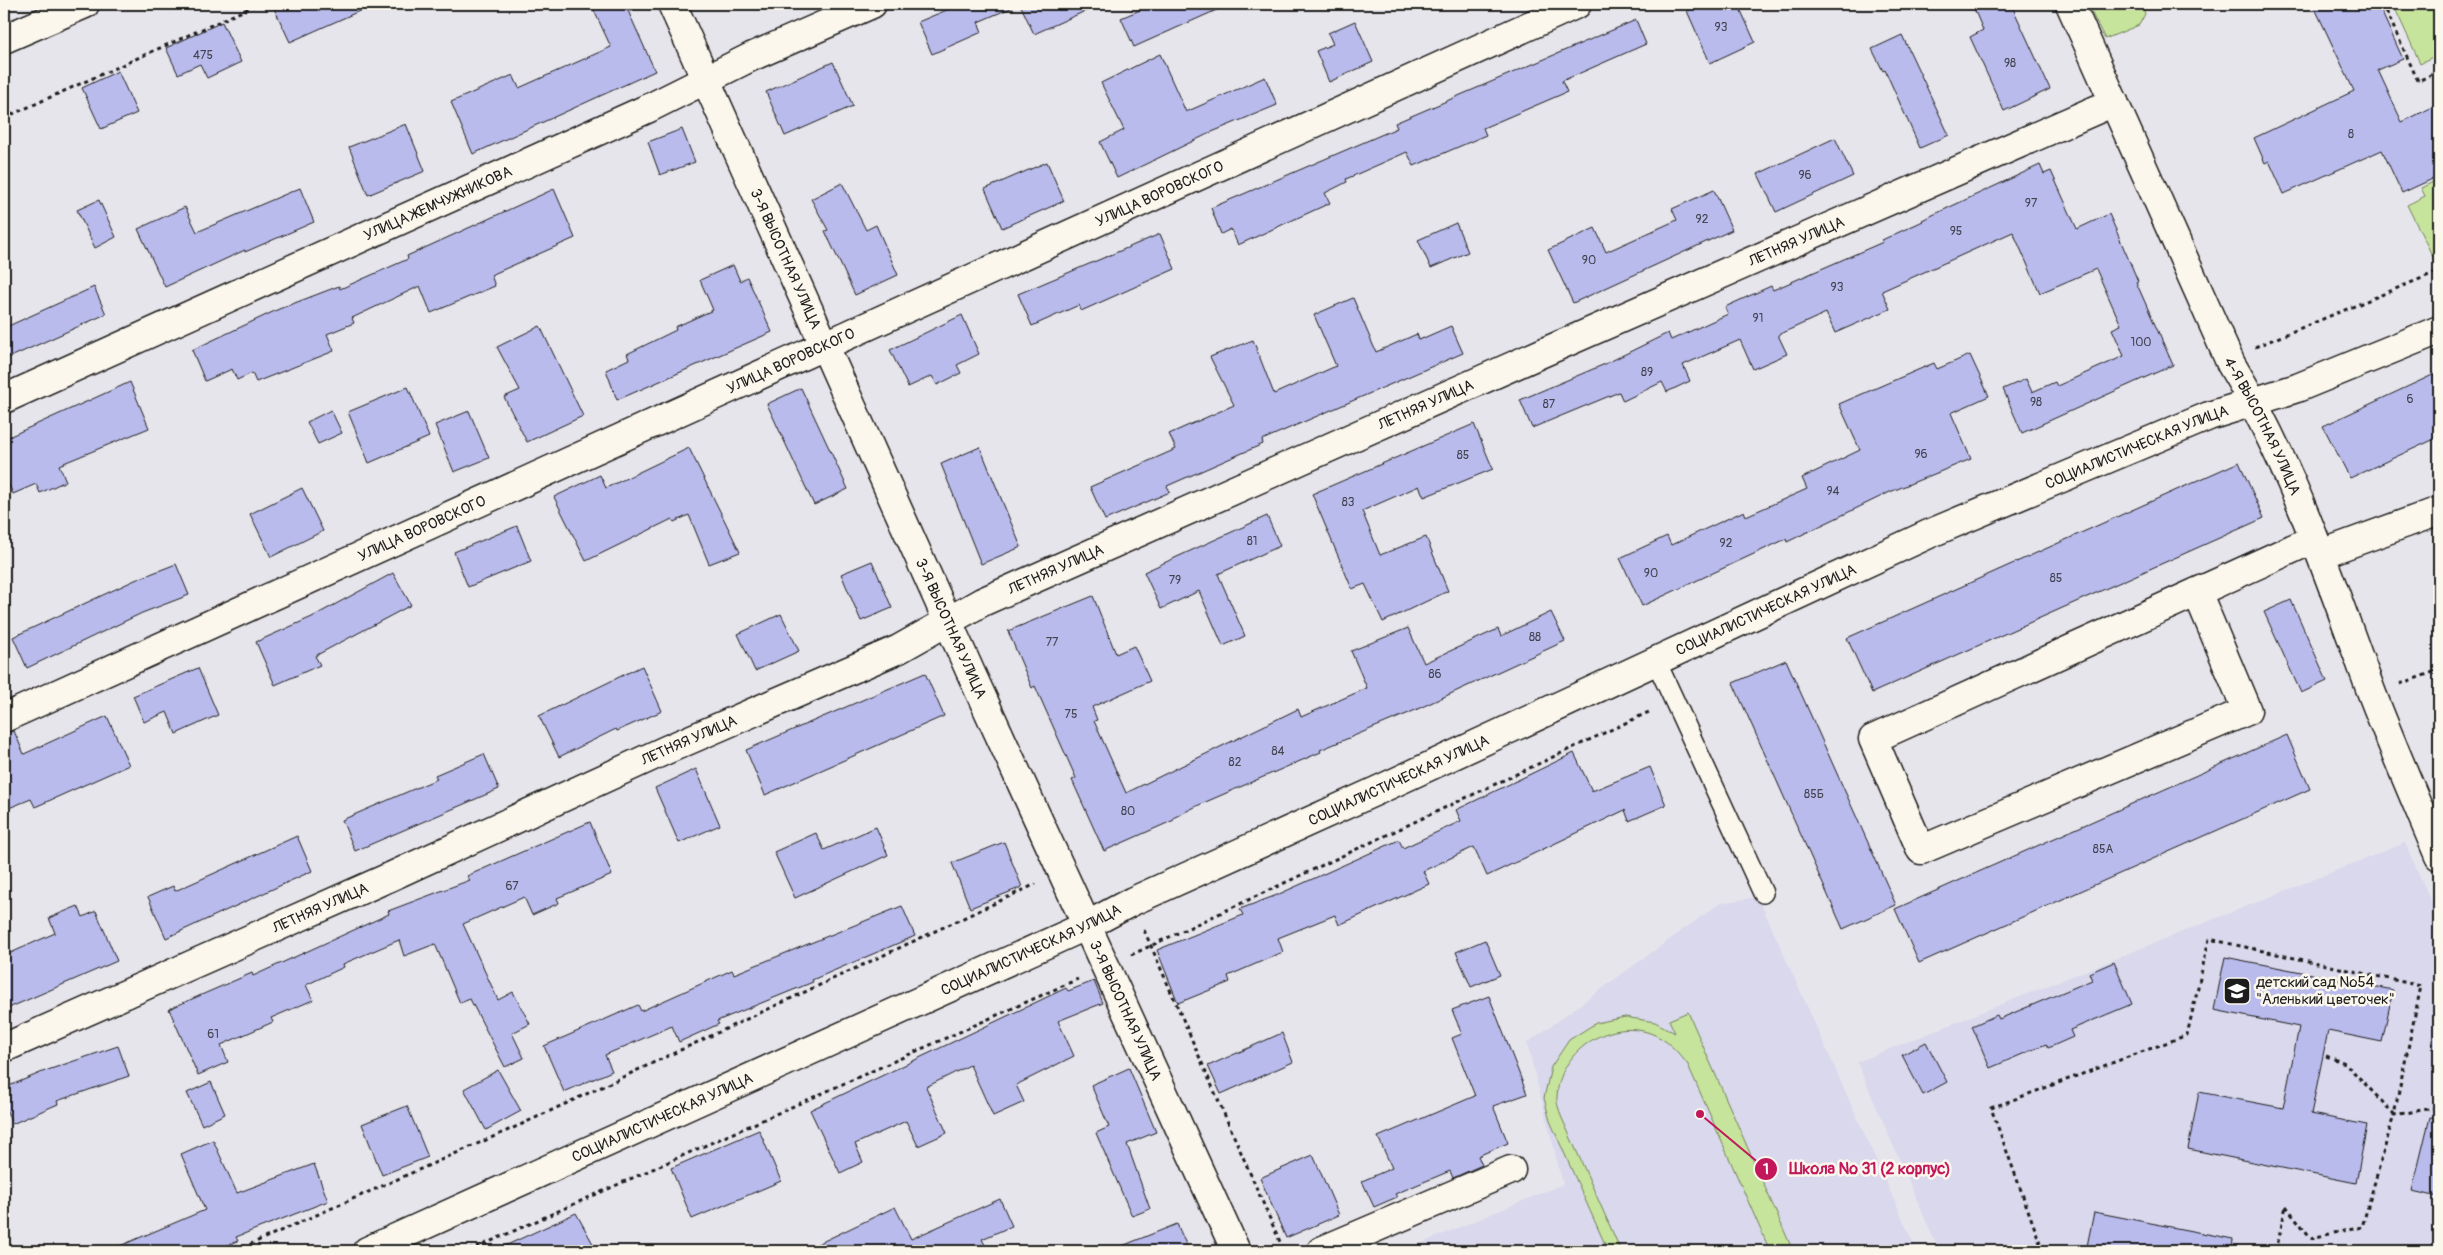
<svg xmlns="http://www.w3.org/2000/svg" width="2443" height="1255" font-family="Pangolin,sans-serif">
  <style>
    .built { fill: #d9d8ec }
    .green { fill: #c6e49b; stroke: #71805c }
    .building { fill: #b9bbed; stroke: #1c1c1c }
    .lines { fill: none; stroke-linecap: round; stroke-linejoin: round }
    .lane-casing { stroke: #1c1c1c; stroke-width: 22 }
    .street-casing { stroke: #1c1c1c; stroke-width: 31 }
    .secondary-casing { stroke: #1c1c1c; stroke-width: 31 }
    .path { stroke: #1c1c1c; stroke-width: 3; stroke-dasharray: 4 4; stroke-linecap: butt }
    .lane { stroke: #fbf7ec; stroke-width: 19 }
    .street { stroke: #fbf7ec; stroke-width: 28 }
    .secondary { stroke: #fbf7ec; stroke-width: 28 }
    .labels { text-anchor: middle; stroke-width: 5; stroke-linejoin: round; paint-order: stroke }
    .number-label { font-size: 12px; fill: #434450 }
    .street-label { font-size: 15px; fill: #1c1c1c; stroke: #fbf7ec }
    .poi-label { font-size: 15px; fill: #1c1c1c; stroke: #fbf7ec; text-anchor: start }
    .leader { fill: none; stroke: #c2185b; stroke-width: 2 }
    .callout-dot { fill: #c2185b; stroke: #fbf7ec; stroke-width: 2 }
    .mark-label { font-size: 15px; text-anchor: middle; font-weight: bold; fill: #fff }
    .callout-label { font-size: 16px; text-anchor: middle; font-weight: bold; fill: #c2185b; stroke: #fbf7ec; stroke-width: 5; stroke-linejoin: round; paint-order: stroke }
  </style>
  <rect width="100%" height="100%" fill="#e7e5ec"/>
  <filter id="ink" filterUnits="userSpaceOnUse"><feTurbulence type="fractalNoise" baseFrequency=".02" numOctaves="2"/><feDisplacementMap in="SourceGraphic" scale="10" xChannelSelector="R" yChannelSelector="G"/><feConvolveMatrix kernelMatrix="1 2 1 2 8 2 1 2 1" color-interpolation-filters="sRGB"/></filter>
  <g filter="url(#ink)">
    <path class="built" d="M2405,843l34,76v332h-500l-82,-189z
      M1758,897l159,354h-514l160,-67 -36,-141 193,-140z"/>
    <path class="green" d="M2087,4h55l3,10 -6,11 -34,14z
      M2393,4h46v50l-19,9z
      M2439,179v90l-32,-64 18,-9 -4,-8z
      M1688,1012l105,239h-23l-82,-186c-10,-13 -21,-26 -38,-32 -42,-15 -92,19 -93,65 -1,5 3,13 4,18l60,135h-13l-58,-130 -6,-23 7,-31 18,-27 27,-17 29,-6 30,5 20,11 -6,-13z"/>
    <path class="building" d="M272,4h103l-85,38z
      M591,4h34l30,67 -182,83 -22,-52 62,-27 6,13 92,-41z
      M961,4h140l-67,30 -14,-30 -42,18 4,10 -50,22 -14,-32z
      M1154,4h76l-96,43 -13,-29z
      M1703,4h35l17,38 -45,21 -23,-52z
      M1972,4h39l39,85 -46,22 -34,-74 13,-7z
      M2313,4h65l25,55 -25,11 24,52 37,-18v72l-37,17 -20,-43 -98,44 -15,-33 -4,2 -11,-25 100,-47z
      M1636,20l10,24 -84,37 5,11 -84,36 3,7 -72,31 -7,-14 -61,27 1,3 -22,11 5,10 -92,42 -7,-16 -10,5 -10,-26 186,-80 -2,-5z
      M1355,21l18,41 -44,20 -13,-31 17,-7 -5,-11z
      M222,22l19,40 -34,16 -7,-14 -22,10 -12,-26z
      M1902,35l47,100 -29,13 -35,-78 -2,1 -11,-22z
      M1160,54l26,58 79,-35 12,28 -65,27 -95,46 -17,-36 24,-12 -23,-47z
      M833,62l20,44 -68,30 -19,-44z
      M118,71l19,42 -36,16 -19,-41z
      M406,124l19,47 -57,24 -19,-48z
      M682,129l13,33 -35,13 -12,-33z
      M1835,138l18,38 -77,36 -18,-38z
      M1047,162l17,39 -62,27 -17,-39z
      M2040,165l4,9 7,-3 26,58 32,-15 29,67 -2,1 37,83 -151,68 -19,-44 23,-10 6,13 23,-10 2,4 67,-30 -12,-27 9,-4 -25,-56 -56,24 -27,-61 -131,59 8,18 -55,24 -9,-20 -48,22 9,19 -34,15 -13,-29 -57,25 7,16 -23,11 -5,-10 -39,19 -4,-9 -87,36 -12,-28 85,-36 63,-31 3,7 57,-26 -3,-7 46,-21 2,4 110,-48 -1,-2 41,-19 -1,-1z
      M842,183l24,47 10,-5 22,50 -43,20 -30,-64 3,-1 -17,-31z
      M300,188l14,34 -69,30v-2l-80,37 -27,-58 47,-22 12,25z
      M554,189l21,49 -84,37 4,11 -64,27 -11,-27 -68,32 2,5 -27,11 7,17 -78,31 -4,-9 -15,7 -5,-11 -27,12 -13,-31 87,-41 60,-23 1,3 68,-30 -1,-3z
      M1714,190l18,40 -159,73 -25,-53 47,-22 11,24 71,-32 -5,-11z
      M99,200l17,37 -21,11 -18,-38z
      M1456,223l12,29 -37,16 -13,-28z
      M1160,234l15,35 -94,42 -2,-6 -47,21 -14,-32z
      M733,265l7,16 7,-4 25,55 -155,68 -11,-30 23,-11 -2,-5 49,-24 -1,-3 38,-17 -13,-30z
      M94,287l12,27 -102,46v-32z
      M1353,298l23,54 41,-18 2,6 32,-14 12,27 -201,87 1,4 -96,42 3,6 -65,28 -15,-33 86,-38 -7,-15 65,-29 -24,-48 43,-17 21,54 62,-28 -22,-51z
      M962,315l17,39 -22,11 4,8 -24,12 -5,-9 -24,11 -18,-37z
      M540,326l43,90 -56,26 -23,-45 16,-7 -23,-43z
      M1970,355l19,41 -38,17 20,46 -81,33 -103,50 -1,-3 -144,67 -22,-48 47,-22 4,9 73,-34 2,5 61,-27 -5,-11 58,-28 -21,-46 95,-41 3,6z
      M2439,372v65l-89,41 -27,-52z
      M130,382l19,46 -90,37 7,16 -26,12 -4,-9 -23,10 -9,-21v-34z
      M408,387l21,50 -60,26 -21,-51z
      M801,388l47,101 -34,16 -47,-101z
      M331,410l11,23 -24,11 -11,-22z
      M469,411l20,47 -35,14 -19,-47z
      M1474,424l19,45 -69,28 -5,-11 -57,25 18,44 46,-18 22,54 -65,31 -18,-38 -13,5 -40,-95z
      M980,447l41,100 -40,17 -40,-100z
      M689,448l51,104 -31,12 -20,-49 -15,7 -2,-3 -86,42 -32,-64 46,-22 6,13z
      M2239,462l25,56 -392,175 -25,-55z
      M302,488l21,43 -52,26 -21,-43z
      M1267,516l13,30 -62,28 27,62 -22,10 -24,-55 -38,18 -17,-37z
      M517,526l14,35 -63,26 -14,-35z
      M872,561l20,47 -31,13 -20,-47z
      M176,564l13,31 -47,18 -115,55 -14,-31 122,-57z
      M393,573l18,32 -96,51 5,9 -45,20 -19,-43 56,-25z
      M1093,596l23,58 18,-8 16,35 -58,26 5,13 -3,1 32,72 172,-84 3,8 66,-29 -16,-37 57,-23 16,35 74,-34 3,7 50,-24 14,29 -156,72 -89,37 1,2 -120,52 -28,14 1,2 -70,31 -32,-71 4,-2 -41,-92 -3,2 -24,-57z
      M2291,600l36,81 -26,12 -37,-81z
      M781,614l18,37 -44,20 -17,-37z
      M1786,660l110,245 -53,24 -110,-246z
      M642,666l20,45 -45,20 -1,-2 -57,28 -20,-41z
      M198,668l20,47 -42,19 -9,-22 -23,10 -11,-26z
      M925,673l19,43 -179,79 -19,-45z
      M107,716l22,49 -94,42 -4,-8 -27,11v-77l10,-2 10,23z
      M2287,735l23,54 -391,174 -24,-54z
      M1574,753l18,38 58,-24 16,38 -37,16 -4,-11 -138,66 -13,-29 -51,24 6,13 -90,41 -4,-10 -57,23 5,14 -55,24 2,6 -52,21 -21,-53 86,-35 -3,-6 37,-14 122,-55 4,8 58,-27 -5,-11z
      M484,754l15,35 -144,62 -13,-31 95,-41 -2,-4z
      M696,769l24,56 -41,18 -24,-55z
      M590,822l22,53 -55,23 2,5 -27,12 -8,-18 -61,27 35,76 15,-8 17,32 -18,9 12,25 -19,9 -35,-68 -10,4 -25,-59 -31,12 -5,-16 -56,24 1,3 -38,18 7,15 -42,18 2,4 -52,23 7,17 -30,13 -29,-66 83,-36 1,3 136,-62 -1,-3 82,-31 -3,-4z
      M876,827l12,28 -93,43 -21,-46 42,-19 8,17z
      M297,836l15,35 -146,67 -18,-41 25,-11 2,5z
      M1004,842l18,45 -52,21 -18,-45z
      M78,906l5,11 13,-6 21,50 -113,49v-54l51,-23 -6,-15z
      M902,906l13,30 -103,44 1,2 -96,39 2,3 -40,18 -7,-16 -67,29 7,16 -48,21 -20,-46 94,-41 3,6 91,-41 2,4z
      M1485,940l15,35 -29,12 -15,-35z
      M2225,957l168,33 -11,52 -54,-11 -17,83 56,11 -11,58 -168,-34 11,-57 84,16 16,-81 -85,-17z
      M2114,962l18,42 -62,26 3,7 -25,11 -2,-4 -56,24 -18,-42 25,-11 2,4 93,-39 -3,-7z
      M1094,981l9,22 -45,18 16,35 -58,29 8,17 -31,14 -23,-51 -44,22 21,46 -29,13 -12,-25 -51,23 8,18 -23,11 -30,-63 256,-122 2,3z
      M1489,996l38,98 -34,12 15,37 -30,13 4,9 -29,13 -3,-7 -55,23 2,3 -23,10 -12,-26 30,-13 -14,-31 97,-41 -23,-58 10,-4 -10,-24z
      M1282,1033l11,29 -72,32 -13,-28z
      M1926,1042l21,40 -24,13 -21,-40z
      M118,1046l11,30 -72,25 1,3 -46,20 -8,-20v-16l41,-17z
      M1129,1068l27,64 -29,12 23,65 -18,7 -36,-83 13,-6 -18,-42z
      M498,1070l23,41 -35,19 -22,-41z
      M211,1082l14,32 -23,11 -15,-32z
      M407,1106l21,51 -46,18 -20,-51z
      M2430,1117l9,1v79l-27,-6z
      M759,1130l22,51 -89,38 -21,-51z
      M213,1140l24,53 77,-29 14,37 -92,36 2,4 -26,10h-104l97,-41 -24,-56z
      M1313,1155l26,60 -53,23 -26,-60z
      M1000,1199l12,27 -30,13 3,6 -13,6h-169l92,-44 16,32z
      M2094,1212l139,27 -1,12h-146z
      M576,1213l21,38h-103z
      M1177,1224l12,27h-77v-1z"/>
    <g class="lines">
      <g class="lane-casing">
        <path id="lane" d="M1656,661l107,232"/>
      </g>
      <g class="street-casing">
        <g id="street">
          <path id="s1" d="M672,4l298,667 266,580"/>
          <path id="s2" d="M2070,4l161,360c61,101 99,216 140,327 21,55 45,110 68,165"/>
          <path id="s3" d="M4,399l645,-291 102,-51 121,-53"/>
          <path d="M2321,554l118,-43"/>
          <path d="M2197,592l50,119 -326,139 -48,-111 441,-200"/>
          <path id="s4" d="M4,718l1573,-714"/>
          <path id="s5" d="M4,1048l388,-172 274,-126 233,-101 83,-47 560,-249 572,-251"/>
          <path id="s6" d="M367,1251l721,-326 45,-24 241,-109 557,-259 278,-117 88,-28 142,-58"/>
          <path d="M1321,1251l190,-81"/>
        </g>
      </g>
      <g class="secondary-casing">
        <path id="secondary" d="M4,39l81,-35"/>
      </g>
      <path class="path" d="M2383,4l35,77 21,-10
        M4,118l254,-114
        M2255,347l184,-76
        M2400,684l39,-14
        M1144,930l140,321
        M1131,955l520,-244
        M2326,1056l19,7 49,51
        M2286,1206l25,32 51,-11 32,-112 45,-8
        M235,1251l285,-126 516,-241
        M469,1251l609,-272
        M2043,1251l-52,-143 196,-73 22,-96 212,47 -27,129
        M2276,1251l10,-45"/>
      <use href="#lane" class="lane"/>
      <use href="#street" class="street"/>
      <use href="#secondary" class="secondary"/>
    </g>
  </g>
  <defs>
    <g id="school-square" transform="scale(1.4375)"><rect x="-9" y="-9" width="18" height="18" rx="4" fill="#1c1c1c" stroke="#fbf7ec"/><path d="M0-5L7-2L0 1L-7-2ZM-4 1L0 2.5L4 1V4Q0 6-4 4Z" fill="#fff"/></g>
  </defs>
  <g fill-rule="evenodd">
    <use href="#school-square" x="2237" y="991"/>
  </g>
  <g class="labels">
    <g class="number-label">
      <text x="1721" y="31">93</text>
      <text x="203" y="59">475</text>
      <text x="2010" y="67">98</text>
      <text x="2351" y="138">8</text>
      <text x="1805" y="179">96</text>
      <text x="2031" y="207">97</text>
      <text x="1702" y="223">92</text>
      <text x="1956" y="235">95</text>
      <text x="1589" y="264">90</text>
      <text x="1837" y="291">93</text>
      <text x="1758" y="322">91</text>
      <text x="2141" y="346">100</text>
      <text x="1647" y="376">89</text>
      <text x="2410" y="403">6</text>
      <text x="2036" y="406">98</text>
      <text x="1549" y="408">87</text>
      <text x="1921" y="458">96</text>
      <text x="1463" y="459">85</text>
      <text x="1833" y="495">94</text>
      <text x="1348" y="506">83</text>
      <text x="1252" y="545">81</text>
      <text x="1726" y="547">92</text>
      <text x="1651" y="577">90</text>
      <text x="2056" y="582">85</text>
      <text x="1175" y="584">79</text>
      <text x="1535" y="641">88</text>
      <text x="1052" y="646">77</text>
      <text x="1435" y="678">86</text>
      <text x="1071" y="718">75</text>
      <text x="1278" y="755">84</text>
      <text x="1235" y="766">82</text>
      <text x="1814" y="798">85Б</text>
      <text x="1128" y="815">80</text>
      <text x="2103" y="853">85А</text>
      <text x="512" y="890">67</text>
      <text x="213" y="1038">61</text>
    </g>
    <g class="street-label">
      <text dy="5" stroke="none"><textPath href="#s4" startOffset="1269">УЛИЦА ВОРОВСКОГО</textPath></text>
      <text dy="5" stroke="none"><textPath href="#s3" startOffset="476">УЛИЦА ЖЕМЧУЖНИКОВА</textPath></text>
      <text dy="5" stroke="none"><textPath href="#s5" startOffset="1966">ЛЕТНЯЯ УЛИЦА</textPath></text>
      <text dy="5" stroke="none"><textPath href="#s1" startOffset="279">3-Я ВЫСОТНАЯ УЛИЦА</textPath></text>
      <text dy="5" stroke="none"><textPath href="#s4" startOffset="864">УЛИЦА ВОРОВСКОГО</textPath></text>
      <text dy="5" stroke="none"><textPath href="#s5" startOffset="1561">ЛЕТНЯЯ УЛИЦА</textPath></text>
      <text dy="5" stroke="none"><textPath href="#s2" startOffset="464">4-Я ВЫСОТНАЯ УЛИЦА</textPath></text>
      <text dy="5" stroke="none"><textPath href="#s6" startOffset="1944">СОЦИАЛИСТИЧЕСКАЯ УЛИЦА</textPath></text>
      <text dy="5" stroke="none"><textPath href="#s4" startOffset="459">УЛИЦА ВОРОВСКОГО</textPath></text>
      <text dy="5" stroke="none"><textPath href="#s5" startOffset="1156">ЛЕТНЯЯ УЛИЦА</textPath></text>
      <text dy="5" stroke="none"><textPath href="#s6" startOffset="1539">СОЦИАЛИСТИЧЕСКАЯ УЛИЦА</textPath></text>
      <text dy="5" stroke="none"><textPath href="#s1" startOffset="684">3-Я ВЫСОТНАЯ УЛИЦА</textPath></text>
      <text dy="5" stroke="none"><textPath href="#s5" startOffset="751">ЛЕТНЯЯ УЛИЦА</textPath></text>
      <text dy="5" stroke="none"><textPath href="#s6" startOffset="1134">СОЦИАЛИСТИЧЕСКАЯ УЛИЦА</textPath></text>
      <text dy="5" stroke="none"><textPath href="#s5" startOffset="346">ЛЕТНЯЯ УЛИЦА</textPath></text>
      <text dy="5" stroke="none"><textPath href="#s6" startOffset="729">СОЦИАЛИСТИЧЕСКАЯ УЛИЦА</textPath></text>
      <text dy="5" stroke="none"><textPath href="#s1" startOffset="1104">3-Я ВЫСОТНАЯ УЛИЦА</textPath></text>
      <text dy="5" stroke="none"><textPath href="#s6" startOffset="324">СОЦИАЛИСТИЧЕСКАЯ УЛИЦА</textPath></text>
    </g>
    <g class="poi-label">
      <text x="2256" y="987">детский сад №54<tspan x="2256" dy="17">"Аленький цветочек"</tspan></text>
    </g>
  </g>
  <path class="leader" d="M1700 1114L1766 1169"/>
  <g class="callout-dot">
    <circle cx="1700" cy="1114" r="5"/>
    <circle cx="1766" cy="1169" r="12"/>
  </g>
  <g class="mark-label">
    <text x="1766" y="1174">1</text>
  </g>
  <g class="callout-label">
    <text x="1870" y="1174">Школа № 31 (2 корпус)</text>
  </g>
  <rect width="2443" height="1255" fill="none" stroke="#fbf7ec" stroke-width="20"/>
  <rect x="10" y="10" width="2423" height="1235" fill="none" stroke="#1c1c1c" stroke-width="2" filter="url(#ink)"/>
</svg>
